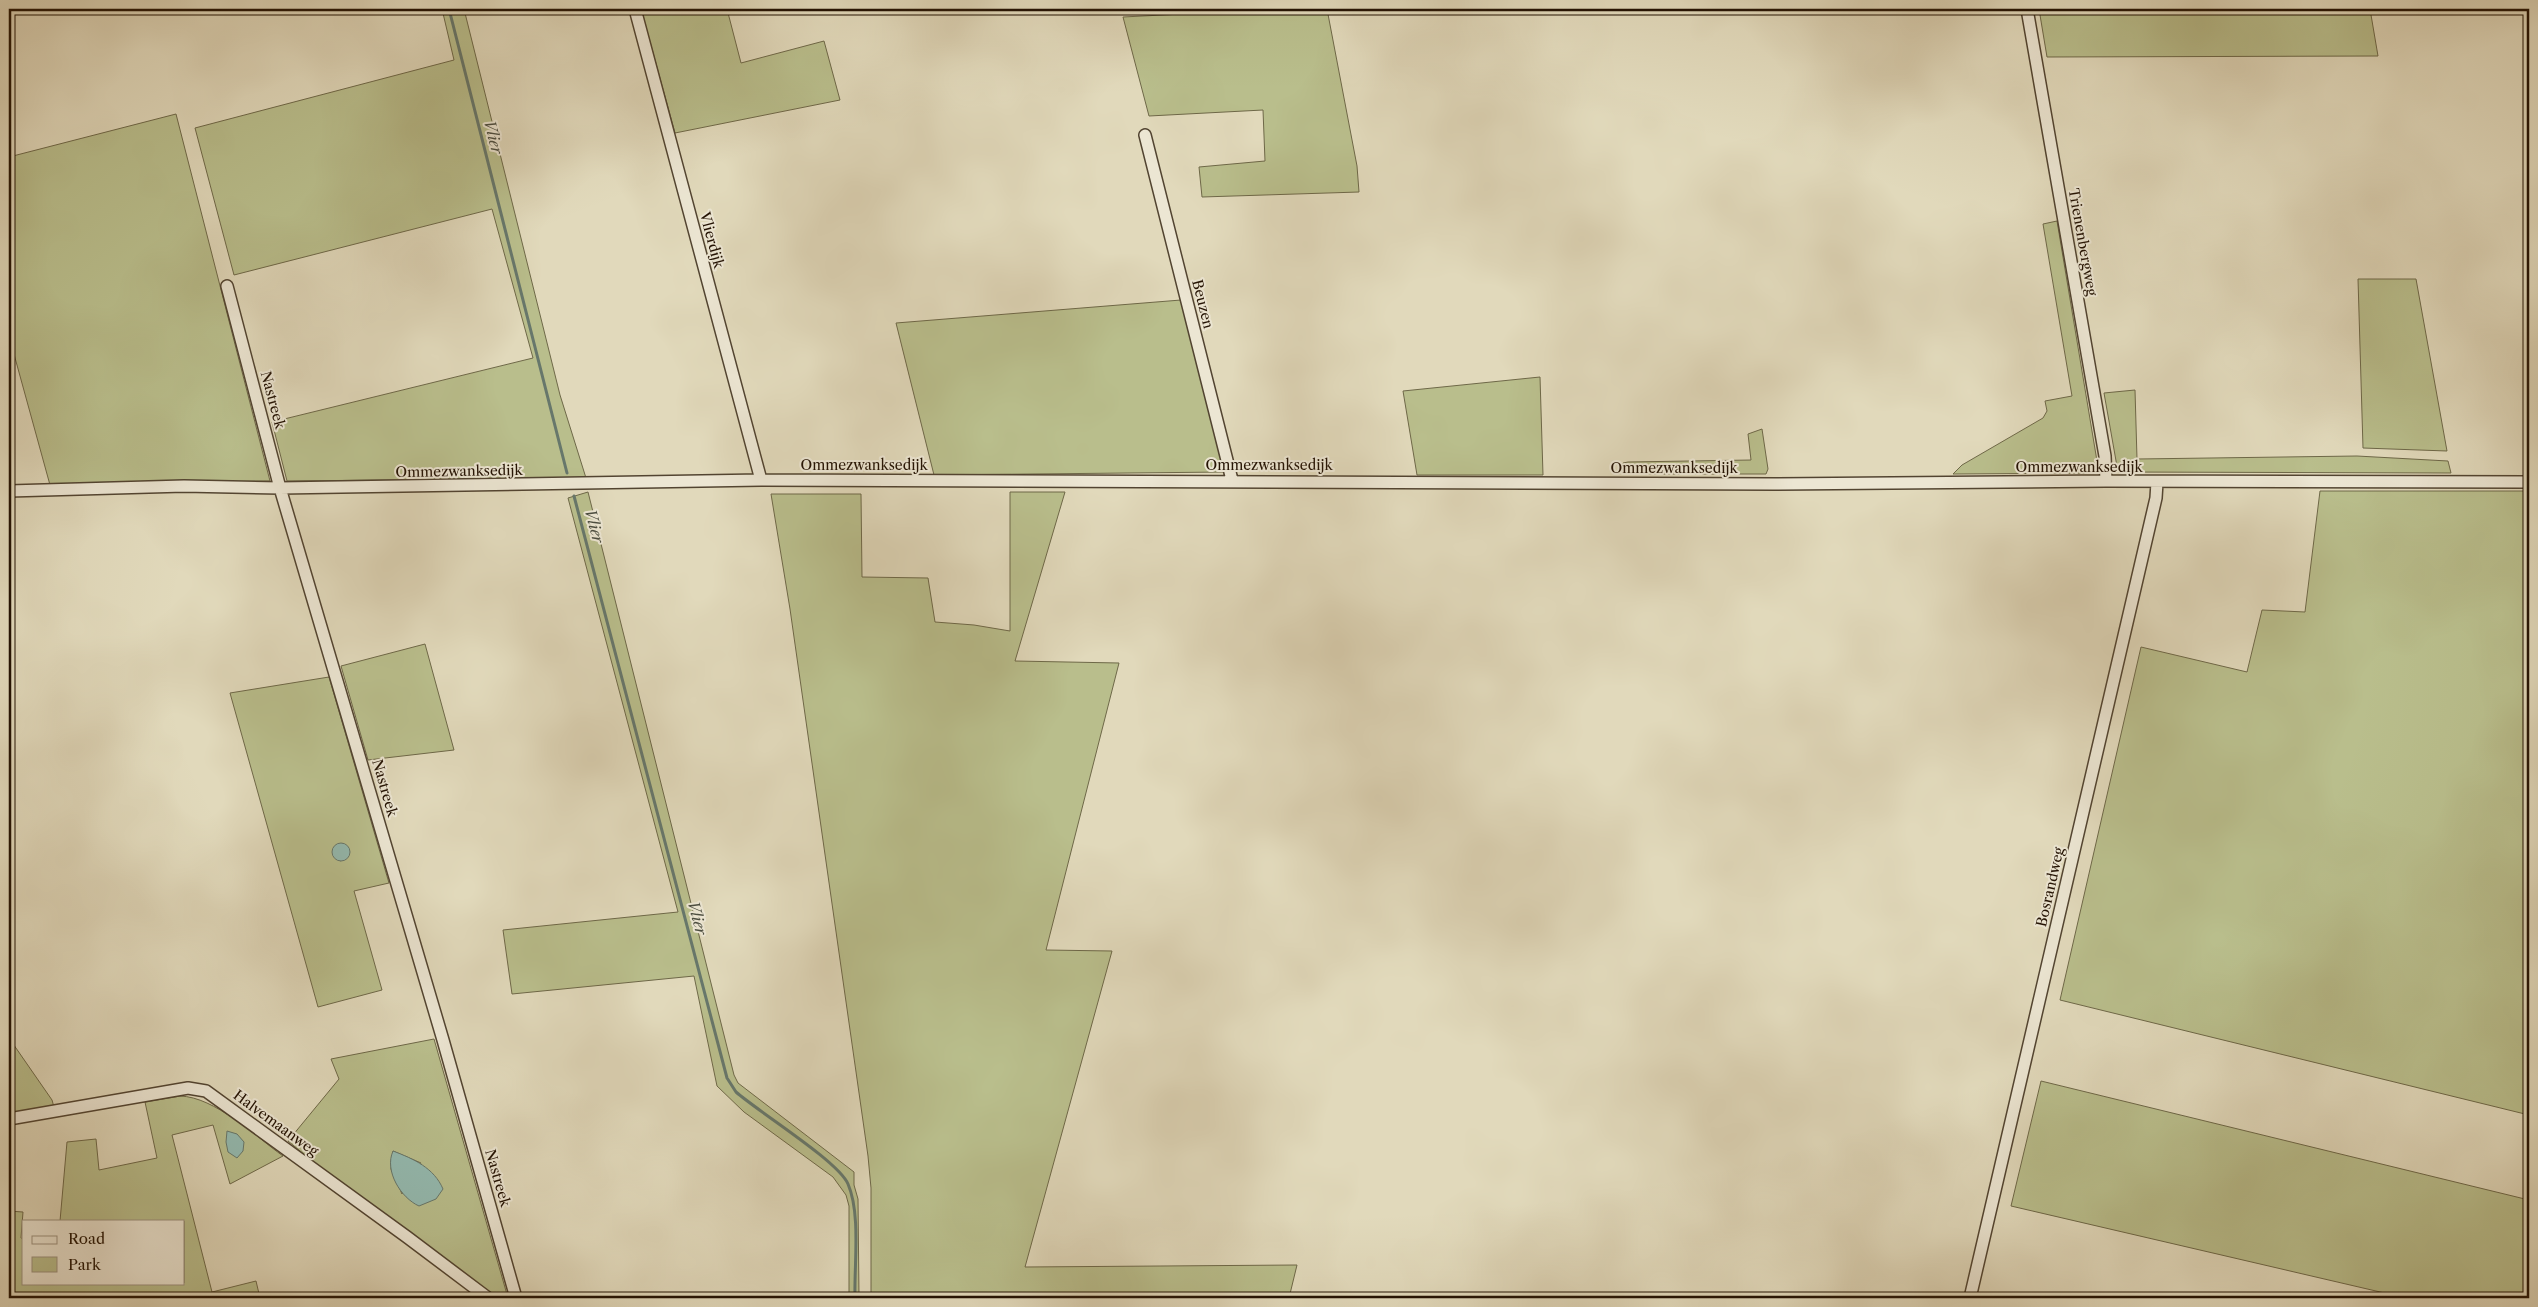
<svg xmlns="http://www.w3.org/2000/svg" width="2538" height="1307" font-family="'Libre Caslon Text',serif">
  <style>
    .green { fill: #b9be8c; stroke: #6e6848; fill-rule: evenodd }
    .water { fill: #94bab0; stroke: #67776b }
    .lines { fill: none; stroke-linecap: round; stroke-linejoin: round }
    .stream { stroke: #67776b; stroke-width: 3 }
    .street-casing { stroke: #524431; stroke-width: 14 }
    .street { stroke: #ece6d3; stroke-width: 11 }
    .labels { text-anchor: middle; stroke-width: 4; stroke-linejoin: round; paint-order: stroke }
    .street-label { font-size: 14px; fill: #231203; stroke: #ece6d3 }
    .water-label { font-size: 15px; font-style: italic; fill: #4b4d40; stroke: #ece6d3 }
  </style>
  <rect width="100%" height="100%" fill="#e1d9bb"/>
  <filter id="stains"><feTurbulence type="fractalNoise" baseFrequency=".004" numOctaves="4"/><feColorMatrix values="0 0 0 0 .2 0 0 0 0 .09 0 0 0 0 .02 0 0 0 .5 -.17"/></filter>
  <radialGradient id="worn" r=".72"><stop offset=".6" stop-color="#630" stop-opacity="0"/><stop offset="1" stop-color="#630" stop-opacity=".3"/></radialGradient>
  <path class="green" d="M442,9h22l96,386 26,83 -299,3 -15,-59 261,-64 -41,-149 -258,66 -39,-147 259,-68z
    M641,9h86l14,54 83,-22 16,59 -165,33z
    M1281,9h46l30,157 2,26 -157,5 -3,-30 66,-6 -2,-51 -114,6 -26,-99z
    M2039,9h331l8,47 -331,1z
    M176,114l94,367 -220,4 -41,-149v-179z
    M2057,221l42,252 -146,1 9,-9 81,-47 4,-7 -2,-10 27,-5 -29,-172z
    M2358,279h58l31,172 -84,-3z
    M1181,300l44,172 -291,3 -38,-152z
    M1540,377l3,98h-126l-14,-84z
    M2135,390l2,69 220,-3 91,5 3,12 -333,-1 -14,-79z
    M1762,429l6,40 -2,5h-142l-1,-11 5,-1 123,-2 -3,-26z
    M2320,491h209v624l-469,-115 81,-353 106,25 15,-62 43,2z
    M588,492l146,583 4,8 116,89v13l4,14 1,99h-10v-92l-3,-11 -13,-18 -89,-65 -27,-26 -23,-110 -182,18 -9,-64 175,-18 -110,-414z
    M1010,492h55l-50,169 104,2 -73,287 66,1 -87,316 272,-2 -8,33h-418v-110l-3,-32 -78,-547 -19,-115h90l1,83 66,1 7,44 39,3 36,6z
    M425,644l29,106 -86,10 -27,-94z
    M329,677l60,206 -35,8 28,99 -64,17 -88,-314zM341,844h3l2,14 -6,3 -5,-14z
    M9,1038l43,62 2,7 -45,7z
    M434,1039l74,259h-16l-128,-94 -76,-63 51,-62 -8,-20zM393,1151l28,12 -19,31 -11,-25z
    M2041,1081l488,119v98h-123l-395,-92z
    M180,1096c35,1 75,40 103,60l-53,28 -17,-59 -41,10 40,157 44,-11 4,17h-251v-87l14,1 -2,26 3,1v44h160v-62h-124l7,-79 29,-3 3,31 58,-12 -12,-56z"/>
  <path class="water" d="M332 852a9 9 0 1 1 18 0a9 9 0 1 1-18 0Z
    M227,1131l10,3 7,8 -1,9 -6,7 -9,-6 -2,-10z
    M393,1151c21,8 41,17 50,38l-7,10 -17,7c-18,-8 -35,-35 -26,-55z"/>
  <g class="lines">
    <path class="stream" d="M449,9l118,464
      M574,496l153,582 9,14c24,21 102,69 112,92 13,30 6,81 7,114"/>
    <g class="street-casing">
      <path id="street" d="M635,9l126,471
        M2027,9l78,447 1,25
        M1145,135l87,345
        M227,286l53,202 163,552 73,258
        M9,491l175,-5 96,2 481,-8 1013,4 332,-3 423,1
        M9,1119l179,-31 18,3 201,146 81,61
        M1970,1298l186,-800 1,-16"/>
    </g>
    <use href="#street" class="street"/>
  </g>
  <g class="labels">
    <g class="street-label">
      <text transform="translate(712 240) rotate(75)" y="5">Vlierdijk</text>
      <text transform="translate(2083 242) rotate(80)" y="5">Trienenbergweg</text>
      <text transform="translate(1203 304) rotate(76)" y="5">Beuzen</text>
      <text transform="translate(273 400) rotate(75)" y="5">Nastreek</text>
      <text x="864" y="470">Ommezwanksedijk</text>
      <text x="1269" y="470">Ommezwanksedijk</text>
      <text x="2079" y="472">Ommezwanksedijk</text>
      <text x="1674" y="473">Ommezwanksedijk</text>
      <text transform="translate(459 471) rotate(-1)" y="5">Ommezwanksedijk</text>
      <text transform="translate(385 788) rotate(74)" y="5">Nastreek</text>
      <text transform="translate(2050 887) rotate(-77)" y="5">Bosrandweg</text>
      <text transform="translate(276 1123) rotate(36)" y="5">Halvemaanweg</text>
      <text transform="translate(498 1178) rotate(74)" y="5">Nastreek</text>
    </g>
    <g class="water-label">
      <text transform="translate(493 137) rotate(76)" y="5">Vlier</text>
      <text transform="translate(594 526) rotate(75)" y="5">Vlier</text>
      <text transform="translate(697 918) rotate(75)" y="5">Vlier</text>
    </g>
  </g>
  <rect width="2538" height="1307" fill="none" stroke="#e1d9bb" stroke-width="30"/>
  <rect x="10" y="10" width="2518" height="1287" fill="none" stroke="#231203" stroke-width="2.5"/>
  <rect x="15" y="15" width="2508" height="1277" fill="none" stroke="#231203"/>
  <rect x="22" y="1220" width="162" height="65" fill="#ece6d3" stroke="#9c9180"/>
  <rect x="32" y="1236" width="25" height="8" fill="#ece6d3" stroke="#9c9180"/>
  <text x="68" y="1244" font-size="15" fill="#231203">Road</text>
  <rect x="32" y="1257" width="25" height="15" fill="#b9be8c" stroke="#9c9180"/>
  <text x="68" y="1270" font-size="15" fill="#231203">Park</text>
  <rect width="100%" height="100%" filter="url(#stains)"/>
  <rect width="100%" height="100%" fill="url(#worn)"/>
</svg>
